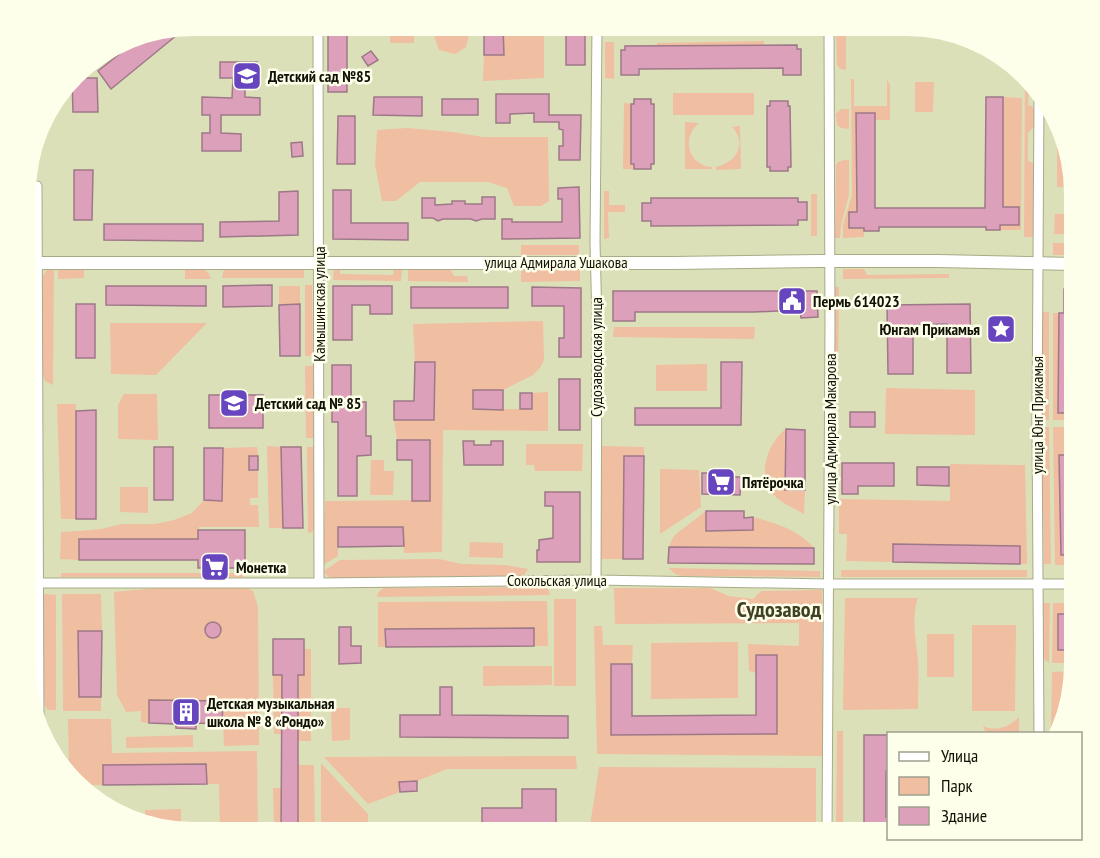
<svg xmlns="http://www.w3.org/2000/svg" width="1100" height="858" font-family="'PT Sans Narrow',sans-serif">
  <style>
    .green { fill: #f0bea1 }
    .building { fill: #dda0bb; stroke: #9d7887; stroke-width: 1.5 }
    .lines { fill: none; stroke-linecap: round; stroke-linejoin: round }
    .minor-casing { stroke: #a8ab86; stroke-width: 11 }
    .tertiary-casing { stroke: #a8ab86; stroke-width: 14 }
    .minor { stroke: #fff; stroke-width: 9 }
    .tertiary { stroke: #fff; stroke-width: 12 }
    .labels { text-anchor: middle; stroke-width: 5; stroke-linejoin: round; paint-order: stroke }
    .poi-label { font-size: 16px; font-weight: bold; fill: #111205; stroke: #fdffeb; text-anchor: start }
    .street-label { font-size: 16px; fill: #111205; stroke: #fdffeb }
    .district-label { font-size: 22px; font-weight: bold; fill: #404120; stroke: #fdffeb }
  </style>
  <rect width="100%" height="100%" fill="#dce0b9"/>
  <path class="green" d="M390,26h24v17h-24z
    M435,26h34l1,6 -4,15 -11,7 -16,-4 -5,-14z
    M503,26h41v52l-61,3 1,-26h20z
    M836,26h10v44l-6,-1 -3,-4z
    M764,41v4l-107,1v-3z
    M605,42h9v37l-9,-1z
    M1025,77l4,7 -1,21 4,1 2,4v17l-6,6v28l7,3 -1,73h-10z
    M851,79h3v27h33v-26l1,1 2,4v35h-15v-7h-19l1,99h-8v15l15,1v9l-21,1v-14l9,-29z
    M915,82h19l-1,30h-18z
    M673,93h81v22h-81z
    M1003,97l19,1 -1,132h-21v-5l19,-1v-17h-16z
    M624,103l7,1v60h3v5h-11z
    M841,109h8v20l-8,-1 -4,-3 -1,-11z
    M685,122l14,1c-18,15 -11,42 13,44v2h-27z
    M1057,122l5,7 11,58h-16z
    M740,126l1,43 -25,1v-3c20,-4 32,-24 16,-40z
    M407,128l46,4 30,5h65l1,64 -8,5h-27l-7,-18 -19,-6h-68l-24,19h-14l-7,-36 2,-35z
    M844,160h5v35l-8,30 -1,13h-5l1,-73 2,-3z
    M604,191h5v14h16v7h-17l1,26 -5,1z
    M811,194h6v42h-6z
    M1055,214h19v20h-20z
    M1053,243h21v12h-21z
    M521,245h58v10h-58z
    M54,267l-1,118 -8,-4 -3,-9 -1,-87c1,-9 3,-16 13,-18z
    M58,268h26v10l-26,1z
    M229,268h75v10h-82l2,-9z
    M334,268h6v6l53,1 1,-6h8l-1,12 -68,-1z
    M525,268h55v13l-59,1v-11z
    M185,269l20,1 4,4 2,5h-26z
    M411,269h39l4,7h13l1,6 -60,-1v-10z
    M843,269h21l3,6 82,-1v4l-106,1z
    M305,285h7l1,71h-8z
    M279,286h21v18l-21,1z
    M834,287h5l-2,205 -4,-2z
    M1041,312h8v108h-5l-2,-4z
    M1053,313h6l-1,100h16v7h-21z
    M543,321l1,39 -4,8 -7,7 -30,15 -30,19h59v-16l16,-1v39l-105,-1 -1,122 -38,1 -1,-26h-65v29l-15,9 2,-64 105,-1v-60h-33l-3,-20h40l1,-58h-20l-2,-38z
    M110,323h97l-51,52 -45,-1z
    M614,327h141l-1,12 -141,-2z
    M707,364v27h-51v-26z
    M305,366h8l1,72h-8z
    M886,388l89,2v45l-90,-1z
    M124,394h33l1,46 -40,-1v-34z
    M57,404h19v115h-15z
    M1042,427h7l2,137h-7z
    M1053,427h21v28l-15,1 2,99h13v10h-19z
    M786,429v61h19l-1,24c-10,-6 -24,-11 -32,-21 -15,-19 -4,-51 14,-64z
    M526,444h57l-1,27h-47l-1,-6h-8z
    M267,446l14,1 2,81h-14z
    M601,446l43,1v9l-20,1 -1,102h-23z
    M257,447l1,9h-9v13l9,1v28h-8v7h8l1,22h-60l-1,12h-119v21l-19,-1 1,-27 18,-1 22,-2 21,-5h33l19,-4 18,-7 12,-13h18l1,-52z
    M307,447h8v80l-3,5 -4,1z
    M371,460h13v11h10l-1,24h-23z
    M950,464l75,1 2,99h-7v-18l-127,-2v18l-47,-1 1,-27h-8v-35l111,2z
    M660,469l39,1 2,37 -41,27z
    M120,487h28v26l-28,-1z
    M706,511v20l47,-1v-13c22,6 46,13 61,31l-145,-1 3,-8 4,-5z
    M470,542l33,1v15l-34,-1z
    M439,559l23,5 43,1 23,4 -4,6 -4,1 -181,2c-6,0 -13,0 -15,-7l16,-11z
    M669,568l151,3v6l-138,-1 -7,-2z
    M841,570h186v7h-186z
    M61,573h182v4h-182z
    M244,586l9,5 5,16 1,138 -35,1 -2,-45 -73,-1v23l-8,-1v-11l-15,1 -9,-17 -3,-103 52,-5z
    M539,587l9,2 2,6 -173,2 1,-4 5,-5z
    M30,588l1,61h-5v-60z
    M614,588h96l19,8 24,3 8,-8 61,-1 1,166 -226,-2 -3,-128h8l1,19h30l-1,19 -20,71 165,-1v-79h-21v18l-7,-2 -1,-27 51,2v-23l-184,1z
    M44,594l12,1v115h-8l-3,-4 -1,-7z
    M62,594h39l1,37 -24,1 1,64 22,1v14h-38z
    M845,598h73c-7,20 -2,42 0,62 1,16 0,33 0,49l-75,1z
    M554,599h22v87h-22z
    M547,601l1,45h-14v-17l-149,1 1,17h-8v-45z
    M1042,603h8l-1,60 -4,-3 -2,-5z
    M1053,603h21v11h-16v35l16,1v13h-22z
    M972,625h44l-1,86h-43z
    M927,634h27v43h-27z
    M738,642v56l-87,1v-56z
    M304,649h7v92h-13l1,-66h5z
    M483,666h69v19l-69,1z
    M1074,671v7h-8c0,18 3,39 -7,55h-8l1,-61z
    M273,675h9v59h-8z
    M331,708h19v32l-18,1z
    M1019,717v16h-33l-3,-7c13,6 26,1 36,-9z
    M68,719h43l1,34 145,-2 1,81h-38l-1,-48h-12l-1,-20 -103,1v20h-25l-9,-12z
    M837,731h6v101h-7z
    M193,735v12l-67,1v-11z
    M576,756l1,13h-130l-30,12 -17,1v10l-32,12 -44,-47z
    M321,763l47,51v18h-47z
    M298,765h16l1,67h-17z
    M599,767l217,1v64h-227z
    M273,788h8v40h-7z
    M181,809v21h-7l-29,-6v-14z"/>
  <path class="building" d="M188,26l-77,63 -13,-18 48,-38z
    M328,26h19v66h-19z
    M484,26h19l1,29h-20z
    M566,26h19v39h-19z
    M797,45v4h4v26h-18v-7l-144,1v6h-18v-25h4v-4z
    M371,51l7,9 -10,6 -6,-9z
    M220,62h37v17h-12v18l15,1v17h-39v18l20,1v17h-39v-18h8v-18h-8v-18l30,1 1,-20h-13z
    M74,78h23l1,34h-25l-1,-32z
    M496,94h53v21h32l-1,45h-21v-14h4v-16l-4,-1v-7h-25v-9l-24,1v9h-14z
    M374,97h48v19l-49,-1z
    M986,97h17v110h16v18h-19v5h-14v-3h-107v4h-15v-3h-15v-16h8l-1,-99h19v95h110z
    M442,99h36v16h-36z
    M634,99h17v5h3v60h-3v5h-17v-5h-3v-60h3z
    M770,101h18v5h2l1,61h-3v4h-18v-4h-3v-61h3z
    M338,116h17v48h-18z
    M302,142l1,14 -11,1 -1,-14z
    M74,170h19l-1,50h-18z
    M579,187l1,51 -78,1v-20h10v3h50v-23h-4v-11z
    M333,190h18v33h57v17l-75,-1z
    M298,191v44l-78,2v-15l59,-1v-29z
    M482,197h13v22h-13l-6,2 -5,-2h-28l-5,2 -5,-3h-11v-20h13v7l17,-1v-3h13v3h17z
    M651,198h147v4h9v18h-9v5l-147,1v-5h-9v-18h9z
    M104,224h99v17l-99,-1z
    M272,285v21l-49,1v-21z
    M106,286h100v20l-100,-1z
    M333,286h59v28h-22v-9h-18v35h-19z
    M411,287h97v21h-97z
    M532,287l49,1v69h-22v-19h5v-32h-32z
    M1064,289h10v124h-16l1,-100h5z
    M613,291h204l1,26 -17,1 -1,-8 -46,2h-119v9h-22z
    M76,304h19v54h-19z
    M300,304v52h-20l-1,-51z
    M970,304l1,69h-24v-49l-34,1v49h-25l-1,-69z
    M415,362h20l-1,58h-40v-19h20z
    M721,362h21l-1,63h-106v-17h86z
    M332,365h19v37h15v34h5v19l-14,1v40h-19v-74h-6z
    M559,379h21v51h-21z
    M473,390h30v20l-30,-1z
    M520,393h12v16h-12z
    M209,395h14v19h21v-19h19v33h-54z
    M96,410v109h-20v-108z
    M850,412h25v15h-25z
    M786,429l19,1v60h-20z
    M397,440h33v61h-18v-41h-15z
    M463,441h11v4h17v-4h12v24h-39z
    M154,447h19v53h-19z
    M281,447h20l2,81h-20z
    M204,448h19l-1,53 -18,-1z
    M1059,455h15v100h-13z
    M249,456h9v14h-9z
    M624,456h20l-1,103h-20z
    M842,463h52v23h-36v8h-16z
    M917,467h32v19l-32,-1z
    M702,473h9v4h30l-1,18 -38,-1z
    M545,492h35v70h-43v-12h2v-10l14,-2v-32h-8z
    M706,511h38v7l9,-1v13l-47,1z
    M338,527h65l1,19 -66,1z
    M198,530h47v38h-47v-8h-119v-21h119z
    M893,544l127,2v18l-127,-2z
    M669,547l145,1v16l-146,-1z
    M1058,614h16v36h-16z
    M205 630a8 8 0 1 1 16 0a8 8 0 1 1-16 0Z
    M339,627h12v19h10v17l-22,1z
    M534,628v18l-148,1 -1,-18z
    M78,631h24l-1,66h-22z
    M273,639h31v36h-6v157h-17l1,-157h-9z
    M756,655h21v79l-166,1v-71h21v52l124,-1z
    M440,687h12v28l116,1v22l-168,-1v-22h40z
    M149,700l74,1 -1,23 -26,-1v6l-20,-1v-4l-27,-1z
    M864,735h24v36h-2v46h2v15h-24z
    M206,764l1,20 -104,1v-20z
    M417,781v10l-17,1 -1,-10z
    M522,789h34v43h-74v-24h40z"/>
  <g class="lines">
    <g class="minor-casing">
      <path id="minor" d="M318,26l1,557
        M37,186l2,541
        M596,580l1,-257 -2,-81 2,-216
        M39,583h280l277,-3 232,4h246
        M1039,734l-2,-310 2,-327
        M827,832l3,-506 -1,-300"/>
    </g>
    <g class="tertiary-casing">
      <path id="tertiary" d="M37,263h636l144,-2h121l136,3"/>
    </g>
    <use href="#minor" class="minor"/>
    <use href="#tertiary" class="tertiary"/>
  </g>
  <defs>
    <g id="school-square" transform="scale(1.5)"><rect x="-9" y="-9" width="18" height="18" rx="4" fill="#6745be" stroke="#fdffeb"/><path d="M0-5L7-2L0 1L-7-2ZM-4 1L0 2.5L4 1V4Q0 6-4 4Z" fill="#fff"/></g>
    <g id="civic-square" transform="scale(1.5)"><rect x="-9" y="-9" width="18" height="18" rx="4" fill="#6745be" stroke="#fdffeb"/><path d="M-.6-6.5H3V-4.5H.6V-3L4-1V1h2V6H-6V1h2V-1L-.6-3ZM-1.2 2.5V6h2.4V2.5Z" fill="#fff"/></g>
    <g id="sight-square" transform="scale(1.5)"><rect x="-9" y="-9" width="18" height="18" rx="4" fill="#6745be" stroke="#fdffeb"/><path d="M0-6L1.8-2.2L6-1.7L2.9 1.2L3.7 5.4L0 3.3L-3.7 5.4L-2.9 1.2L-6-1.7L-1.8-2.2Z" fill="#fff"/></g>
    <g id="supermarket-square" transform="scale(1.5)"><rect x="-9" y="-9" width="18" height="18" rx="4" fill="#6745be" stroke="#fdffeb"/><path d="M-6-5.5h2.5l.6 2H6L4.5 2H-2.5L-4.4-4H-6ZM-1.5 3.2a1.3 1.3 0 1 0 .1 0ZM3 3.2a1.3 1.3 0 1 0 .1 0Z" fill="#fff"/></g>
    <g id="building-square" transform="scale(1.5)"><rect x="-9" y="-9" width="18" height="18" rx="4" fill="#6745be" stroke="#fdffeb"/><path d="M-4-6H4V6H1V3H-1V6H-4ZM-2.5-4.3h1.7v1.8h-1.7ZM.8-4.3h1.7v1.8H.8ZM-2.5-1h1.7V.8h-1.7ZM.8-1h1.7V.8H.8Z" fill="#fff"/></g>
  </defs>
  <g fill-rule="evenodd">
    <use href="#school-square" x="247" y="76"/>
    <use href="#civic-square" x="792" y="301"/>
    <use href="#sight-square" x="1001" y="329"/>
    <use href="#school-square" x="234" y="403"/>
    <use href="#supermarket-square" x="721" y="482"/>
    <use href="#supermarket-square" x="215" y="567"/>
    <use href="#building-square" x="186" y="712"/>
  </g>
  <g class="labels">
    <g class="poi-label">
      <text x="268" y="82">Детский сад №85</text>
      <text x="813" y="307">Пермь 614023</text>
      <text x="980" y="335" text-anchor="end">Юнгам Прикамья</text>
      <text x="255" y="409">Детский сад № 85</text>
      <text x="742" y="488">Пятёрочка</text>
      <text x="236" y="573">Монетка</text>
      <text x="207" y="709">Детская музыкальная<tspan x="207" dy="18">школа № 8 «Рондо»</tspan></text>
    </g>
    <g class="street-label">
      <text x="556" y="268">улица Адмирала Ушакова</text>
      <text transform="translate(319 304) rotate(-90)" y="6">Камышинская улица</text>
      <text transform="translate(596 357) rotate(-90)" y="6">Судозаводская улица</text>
      <text transform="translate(1037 415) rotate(-90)" y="6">улица Юнг Прикамья</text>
      <text transform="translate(830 429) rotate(-90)" y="6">улица Адмирала Макарова</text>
      <text x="557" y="586">Сокольская улица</text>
    </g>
    <g class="district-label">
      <text x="779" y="617">Судозавод</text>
    </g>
  </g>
  <path d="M0 0H1100V858H0ZM193 36H907A157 157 0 0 1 1064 193V665A157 157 0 0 1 907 822H193A157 157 0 0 1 36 665V193A157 157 0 0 1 193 36Z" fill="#fdffeb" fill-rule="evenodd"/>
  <rect x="887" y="732" width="195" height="108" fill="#fdffeb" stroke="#9fa08f" stroke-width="1.5"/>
  <rect x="899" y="752" width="30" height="9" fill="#ffffff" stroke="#9fa08f" stroke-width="1.5"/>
  <text x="941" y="762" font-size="18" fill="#111205">Улица</text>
  <rect x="899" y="777" width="30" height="18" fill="#f0bea1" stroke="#9fa08f" stroke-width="1.5"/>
  <text x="941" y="792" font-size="18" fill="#111205">Парк</text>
  <rect x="899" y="807" width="30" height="18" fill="#dda0bb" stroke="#9fa08f" stroke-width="1.5"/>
  <text x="941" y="822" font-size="18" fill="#111205">Здание</text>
</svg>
